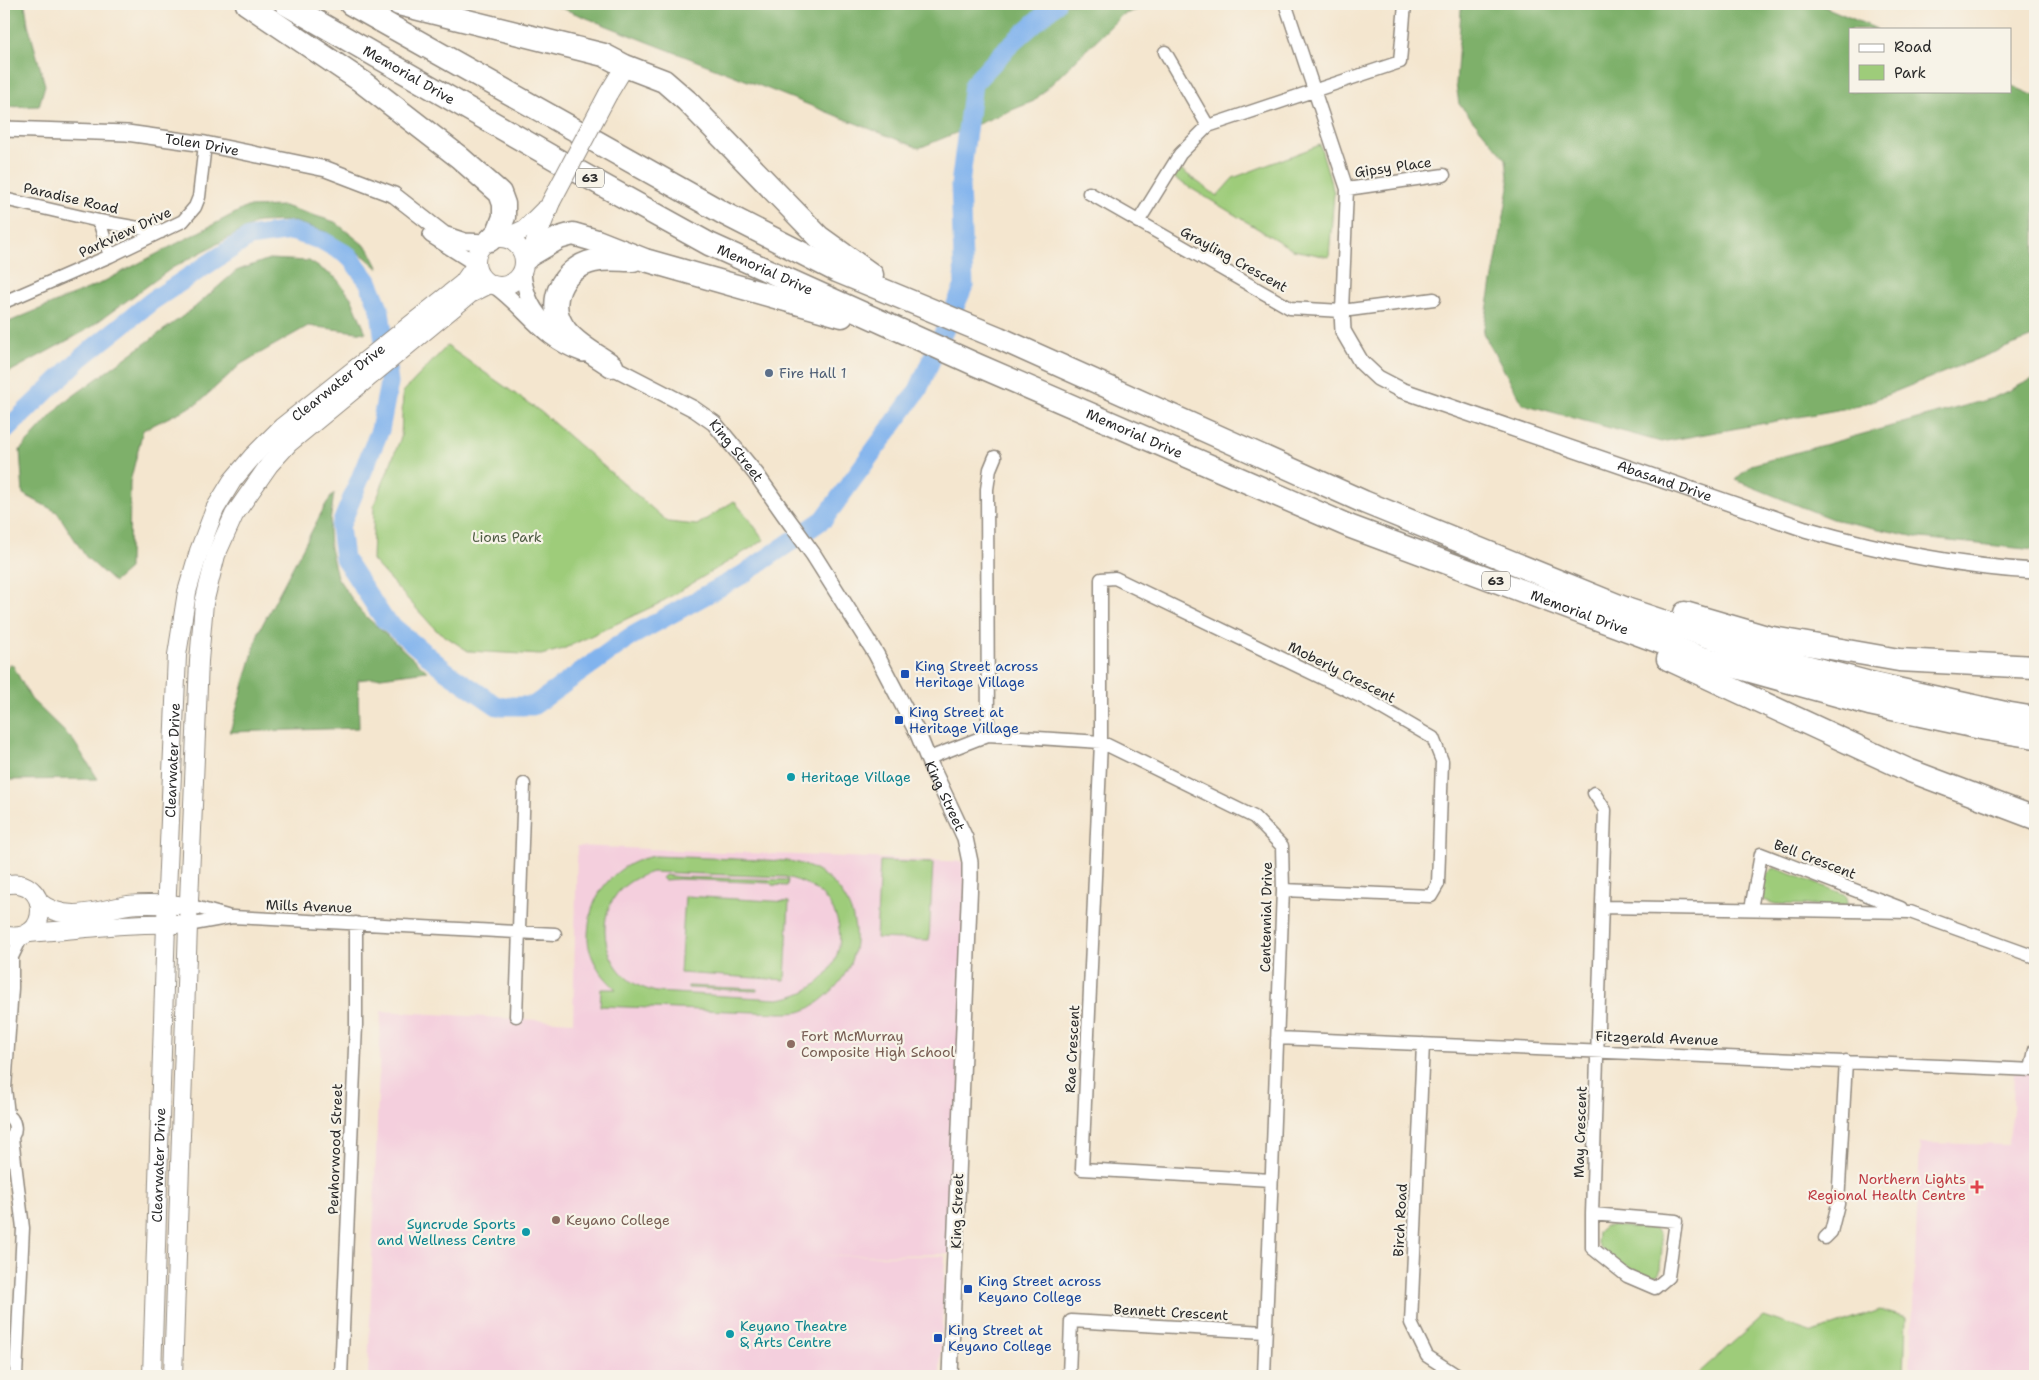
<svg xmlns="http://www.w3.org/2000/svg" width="2039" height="1380" font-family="'Shantell Sans',sans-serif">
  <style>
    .built { fill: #f4cfdd }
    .green { fill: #9ecc7a; stroke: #647c52; fill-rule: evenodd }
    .forest { fill: #7eb06a; stroke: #546e4a }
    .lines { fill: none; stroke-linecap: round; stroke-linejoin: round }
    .river { stroke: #81b3ed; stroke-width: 19 }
    .minor-casing { stroke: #90887d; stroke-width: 15 }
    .tertiary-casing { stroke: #90887d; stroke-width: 18 }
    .secondary-casing { stroke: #90887d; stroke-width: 20 }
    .motorway-casing { stroke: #90887d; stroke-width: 25 }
    .minor { stroke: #fff; stroke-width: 12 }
    .tertiary { stroke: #fff; stroke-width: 15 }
    .secondary { stroke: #fff; stroke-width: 18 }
    .motorway { stroke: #fff; stroke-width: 22 }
    .secondary-bridge-casing { stroke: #90887d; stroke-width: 20; stroke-linecap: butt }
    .secondary-bridge { stroke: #fff; stroke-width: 18 }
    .service-dot { fill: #5c6f8a; stroke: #f7f3e8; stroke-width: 2 }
    .transit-dot { fill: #1a4fb4; stroke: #f7f3e8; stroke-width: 2 }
    .culture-dot { fill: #0f9aa8; stroke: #f7f3e8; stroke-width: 2 }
    .education-dot { fill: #8d6e63; stroke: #f7f3e8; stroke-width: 2 }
    .health-dot { fill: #e0444e; stroke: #f7f3e8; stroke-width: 2 }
    .labels { text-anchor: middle; stroke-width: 4.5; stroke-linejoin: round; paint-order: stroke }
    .shield { fill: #f7f3e8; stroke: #686764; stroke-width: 1 }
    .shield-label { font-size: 12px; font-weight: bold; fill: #2b2b2b }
    .street-label { font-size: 14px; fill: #2b2b2b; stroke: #f7f3e8 }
    .service-label { font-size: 14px; fill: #4e5e75; stroke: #f7f3e8; text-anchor: start }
    .park-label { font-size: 14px; fill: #4e5b43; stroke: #f7f3e8 }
    .transit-label { font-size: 14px; fill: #164399; stroke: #f7f3e8; text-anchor: start }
    .culture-label { font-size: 14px; fill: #0d838f; stroke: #f7f3e8; text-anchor: start }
    .education-label { font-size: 14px; fill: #785e54; stroke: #f7f3e8; text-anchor: start }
    .health-label { font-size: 14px; fill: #be3a42; stroke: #f7f3e8; text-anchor: end }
  </style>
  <rect width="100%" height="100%" fill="#f7f3e8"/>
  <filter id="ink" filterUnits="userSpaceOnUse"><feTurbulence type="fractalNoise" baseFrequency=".02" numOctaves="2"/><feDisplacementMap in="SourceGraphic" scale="10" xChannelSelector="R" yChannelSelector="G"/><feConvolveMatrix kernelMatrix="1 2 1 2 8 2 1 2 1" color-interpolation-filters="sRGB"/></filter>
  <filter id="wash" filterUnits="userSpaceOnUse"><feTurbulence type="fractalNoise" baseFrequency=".0096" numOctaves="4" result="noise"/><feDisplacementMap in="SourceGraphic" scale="20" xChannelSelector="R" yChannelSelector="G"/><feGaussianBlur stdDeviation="1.12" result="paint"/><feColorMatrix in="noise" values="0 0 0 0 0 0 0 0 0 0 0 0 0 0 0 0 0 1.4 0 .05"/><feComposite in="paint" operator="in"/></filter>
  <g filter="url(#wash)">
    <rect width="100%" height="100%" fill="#f4e6cf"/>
    <path class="built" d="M577,846l393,16 -15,392 -144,2h134l-5,120h-572l13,-365 192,11z
      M2014,1069l21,1v306h-125l10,-233 88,2 5,-36z"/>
    <path class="green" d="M1320,145l14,48 -5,64 -36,-7 -119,-72 6,-9 37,27 16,-18z
      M447,346l94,66 127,110 29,3 37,-24 16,19 14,20 -106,64 -95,45 -22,6 -73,-4 -32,-21 -64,-70 2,-54 27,-69 2,-45z
      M654,856l135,5c68,12 90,92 36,136 -7,6 -17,13 -26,15 -6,1 -13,1 -19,1l-180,-7 1,-17h15c-12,-11 -21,-22 -26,-38 -3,-9 -2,-18 -1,-27 4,-35 30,-62 65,-68zM652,872l133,5c77,15 71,113 -7,122l-122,-7c-10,-3 -20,-6 -28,-13 -29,-24 -32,-72 -1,-95 8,-6 16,-9 25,-12z
      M880,861l53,2 -4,77 -53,-2z
      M1775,868l69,26 3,3 1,6 -3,3 -70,-2 -11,-4 -2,-4c1,-11 1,-23 13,-28z
      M665,875l14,2 109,3 -1,6 -15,-1 -2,-2 -91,-4 -15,1 -2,-2z
      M685,896l104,6 -4,78 -105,-7z
      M688,986l69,3v2l-69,-3z
      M1605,1226l49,2c13,8 6,30 6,43l-3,4 -11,2 -27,-13 -19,-16 -3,-6 1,-10z
      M1880,1310l26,8 -2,58h-209l68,-60 50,17z"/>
    <path class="forest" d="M4,4h21l3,20 17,61 -6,21 -35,1z
      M551,4h603l-32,11 -88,86 -115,47z
      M1463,4h355l59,25h-27v62h160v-6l25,11v240l-176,70 -198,36 -138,-38 -40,-71 26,-146 -3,-28 -47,-55 -3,-20 5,-74z
      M284,206l51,16 34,27 10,20 -14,-12 -39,-25 -34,-11 -34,1 -86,46 -87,63 -81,44v-51l93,-39 150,-78z
      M269,259l40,2 27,17 16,21 14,34 -58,-7 -67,38 -43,39 -55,27 -13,52 -1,87 -15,13 -28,-25 -29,-45 -34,-18 -3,-44 42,-46 132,-96 42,-37z
      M2035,378v172l-114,-12 -89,-19 -97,-39 16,-15 242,-67z
      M334,493l-5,37 1,18 7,29 24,35 66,59 -69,9 1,48 -129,4 29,-101 67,-127z
      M12,664l19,35 42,41 25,39 -94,1v-111z"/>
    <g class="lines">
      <path class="river" d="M4,432l78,-75 70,-56 97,-64 42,-6 32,10 26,15 19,25 12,29 9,73 -9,47 -40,97 4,31 40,61 62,52 51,35h36l97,-69 112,-62 82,-56 94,-129 46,-104 -4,-101 13,-101 36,-38 47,-42"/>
    </g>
  </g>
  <g filter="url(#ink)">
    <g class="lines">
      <g class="minor-casing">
        <path id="minor" d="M1286,6l61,183 -5,122
          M1165,52l43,74
          M1347,189l97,-14
          M1089,193l201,115 52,3 92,-12
          M4,199l95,22 62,11
          M99,221l11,35
          M1138,222l42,-68 28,-28 192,-64 5,-58
          M4,302l106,-46 73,-35 12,-14 4,-10 6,-53
          M988,735l-1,-246 3,-20 5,-12
          M929,758l59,-23 113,7 153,75 28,29 1,44 -19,486
          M188,905l39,11
          M1603,907l307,5 125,45
          M1751,909l10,-55 140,54
          M188,925l44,-8 323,17
          M516,1016l8,-232
          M1277,1038l758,32
          M1423,1044l-12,279 16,33 31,20
          M2031,1070l4,-20
          M4,1113c13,6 15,21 2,29
          M8,1115l-3,-27 7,-100v-31l10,-21
          M12,1138l11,90 -7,148
          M1271,1180l-189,-11 19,-427v-163l14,-1 251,121 67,39 9,23 -4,123 -7,12 -148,-6
          M1592,1214l84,7 -8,56 -13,11 -28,-12 -35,-28v-34l13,-404 -11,-17
          M1825,1238l6,-6 7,-28 8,-143
          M341,1376l15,-351v-102
          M1069,1376l2,-55 194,11"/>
      </g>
      <g class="tertiary-casing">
        <g id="tertiary">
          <path id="s1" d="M4,129l123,4 78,11 121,25 68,26 50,39 21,7 22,1"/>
          <path d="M431,235l44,28"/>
          <path d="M523,271c1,21 10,41 27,56"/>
          <path d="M495,286c33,24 46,53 88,68"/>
          <path id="s2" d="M1342,311l1,20 18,31 17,16 23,12 404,139c76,22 152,38 230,42"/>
          <path id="s3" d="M605,363l89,46 20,14 42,51 28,40 29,40 63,100 42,80 13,32 34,72 5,24v16l-20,498"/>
        </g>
      </g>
      <g class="secondary-casing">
        <g id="secondary">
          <path d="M608,94l17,-28"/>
          <circle cx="500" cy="262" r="24"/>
          <path d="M506,238l19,-9 19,-19"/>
          <path d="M528,260l23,-58"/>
          <path d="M4,885c48,-12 48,63 0,50"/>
          <path d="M39,902c27,22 59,8 89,3 16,-2 34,-1 50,0"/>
          <path d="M28,933c50,-3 99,-11 149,-9"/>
          <path id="s4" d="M152,1376l15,-485 10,-236 10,-63 12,-41 16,-42 17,-28 21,-25 29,-29 181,-144 12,-17"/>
          <path d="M173,1376l15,-451 11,-264 5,-58 12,-48 18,-40 35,-50 20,-22 181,-149 20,-10"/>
        </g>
      </g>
      <g class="motorway-casing">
        <g id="motorway">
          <path d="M247,4l114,77 98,76 41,36 4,11v13l-6,15 -8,8"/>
          <path id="s5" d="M286,4l273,157 150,83 268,121 374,162 349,130 169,47 117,25 49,8"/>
          <path d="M351,4l374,210 112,57 162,67 365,164 265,108 135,45 106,28 135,30 30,5"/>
          <path d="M399,4l205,51 21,11 39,15 23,20 132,136 53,38"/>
          <path d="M530,255l29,-17 14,-4 24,7 48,19 197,56"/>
          <path d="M612,366c-15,-11 -34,-20 -46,-35 -22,-27 -4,-63 28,-70 12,-3 27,-1 39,-1"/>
          <path d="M1685,613l82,24 132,23 136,7"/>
          <path d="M1668,659l240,111 127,48"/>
        </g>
      </g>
      <use href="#minor" class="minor"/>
      <use href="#tertiary" class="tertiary"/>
      <use href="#secondary" class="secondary"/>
      <use href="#motorway" class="motorway"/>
      <g class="secondary-bridge-casing">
        <path id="secondary-bridge" d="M551,202l57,-108"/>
      </g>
      <use href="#secondary-bridge" class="secondary-bridge"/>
    </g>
  </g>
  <circle class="service-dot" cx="769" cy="373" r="5"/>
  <g class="transit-dot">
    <rect x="900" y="669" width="10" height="10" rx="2.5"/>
    <rect x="894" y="715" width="10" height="10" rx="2.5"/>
    <rect x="963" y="1284" width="10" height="10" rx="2.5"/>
    <rect x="933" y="1333" width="10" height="10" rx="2.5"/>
  </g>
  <g class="culture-dot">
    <circle cx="791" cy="777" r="5"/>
    <circle cx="526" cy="1232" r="5"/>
    <circle cx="730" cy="1334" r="5"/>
  </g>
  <g class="education-dot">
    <circle cx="791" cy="1044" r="5"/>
    <circle cx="556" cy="1220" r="5"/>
  </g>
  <path class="health-dot" d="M1974.5 1179.5h5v5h5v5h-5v5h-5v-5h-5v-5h5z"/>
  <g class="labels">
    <g class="shield">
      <rect x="576" y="168.5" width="28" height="19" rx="4"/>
      <rect x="1482" y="571.5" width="28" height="19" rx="4"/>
    </g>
    <g class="shield-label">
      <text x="590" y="182">63</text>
      <text x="1496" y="585">63</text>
    </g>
    <g class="street-label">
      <text dy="5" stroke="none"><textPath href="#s5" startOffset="142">Memorial Drive</textPath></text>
      <text dy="5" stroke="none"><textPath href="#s1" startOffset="199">Tolen Drive</textPath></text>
      <text transform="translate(1393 167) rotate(-8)" y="5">Gipsy Place</text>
      <text transform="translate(71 198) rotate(13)" y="5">Paradise Road</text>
      <text transform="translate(125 232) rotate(-25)" y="5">Parkview Drive</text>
      <text transform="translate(1234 259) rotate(29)" y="5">Grayling Crescent</text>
      <text dy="5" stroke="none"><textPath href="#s5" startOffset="548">Memorial Drive</textPath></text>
      <text dy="5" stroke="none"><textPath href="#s4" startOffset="1051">Clearwater Drive</textPath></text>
      <text dy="5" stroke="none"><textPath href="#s5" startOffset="952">Memorial Drive</textPath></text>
      <text dy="5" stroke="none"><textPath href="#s3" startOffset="160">King Street</textPath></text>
      <text dy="5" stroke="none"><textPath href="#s2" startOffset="384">Abasand Drive</textPath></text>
      <text dy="5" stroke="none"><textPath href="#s5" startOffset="1432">Memorial Drive</textPath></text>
      <text transform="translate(1342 672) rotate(27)" y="5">Moberly Crescent</text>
      <text dy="5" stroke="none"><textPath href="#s4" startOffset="616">Clearwater Drive</textPath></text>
      <text dy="5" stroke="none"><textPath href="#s3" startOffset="565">King Street</textPath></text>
      <text transform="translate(1815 859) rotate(21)" y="5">Bell Crescent</text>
      <text transform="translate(309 906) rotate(2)" y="5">Mills Avenue</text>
      <text transform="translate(1266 917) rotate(-89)" y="5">Centennial Drive</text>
      <text transform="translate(1657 1038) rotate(2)" y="5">Fitzgerald Avenue</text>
      <text transform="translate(1072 1049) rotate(-87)" y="5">Rae Crescent</text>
      <text transform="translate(1580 1132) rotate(-88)" y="5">May Crescent</text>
      <text transform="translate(335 1149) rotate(-88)" y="5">Penhorwood Street</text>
      <text dy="5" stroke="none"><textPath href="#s4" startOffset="211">Clearwater Drive</textPath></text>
      <text transform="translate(957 1211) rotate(-88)" y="5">King Street</text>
      <text transform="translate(1400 1220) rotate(-87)" y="5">Birch Road</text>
      <text transform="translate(1171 1312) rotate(3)" y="5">Bennett Crescent</text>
    </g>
    <g class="service-label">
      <text x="779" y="378">Fire Hall 1</text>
    </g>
    <g class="park-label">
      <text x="507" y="542">Lions Park</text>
    </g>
    <g class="transit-label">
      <text x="915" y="671">King Street across<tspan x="915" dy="16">Heritage Village</tspan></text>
      <text x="909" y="717">King Street at<tspan x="909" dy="16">Heritage Village</tspan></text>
      <text x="978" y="1286">King Street across<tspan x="978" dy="16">Keyano College</tspan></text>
      <text x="948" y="1335">King Street at<tspan x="948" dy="16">Keyano College</tspan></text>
    </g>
    <g class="culture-label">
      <text x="801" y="782">Heritage Village</text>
      <text x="516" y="1229" text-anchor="end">Syncrude Sports<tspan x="516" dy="16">and Wellness Centre</tspan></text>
      <text x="740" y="1331">Keyano Theatre<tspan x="740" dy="16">&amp; Arts Centre</tspan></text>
    </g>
    <g class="education-label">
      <text x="801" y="1041">Fort McMurray<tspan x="801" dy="16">Composite High School</tspan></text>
      <text x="566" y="1225">Keyano College</text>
    </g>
    <g class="health-label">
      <text x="1966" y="1184">Northern Lights<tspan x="1966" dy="16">Regional Health Centre</tspan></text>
    </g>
  </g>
  <rect width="2039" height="1380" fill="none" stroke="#f7f3e8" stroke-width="20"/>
  <rect x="1849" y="28" width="162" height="65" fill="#f7f3e8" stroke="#a5a39c"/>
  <rect x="1859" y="44" width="25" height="8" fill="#ffffff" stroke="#a5a39c"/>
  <text x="1894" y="52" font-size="15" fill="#2b2b2b">Road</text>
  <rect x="1859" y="65" width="25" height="15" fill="#9ecc7a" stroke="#a5a39c"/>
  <text x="1894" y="78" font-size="15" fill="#2b2b2b">Park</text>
</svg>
